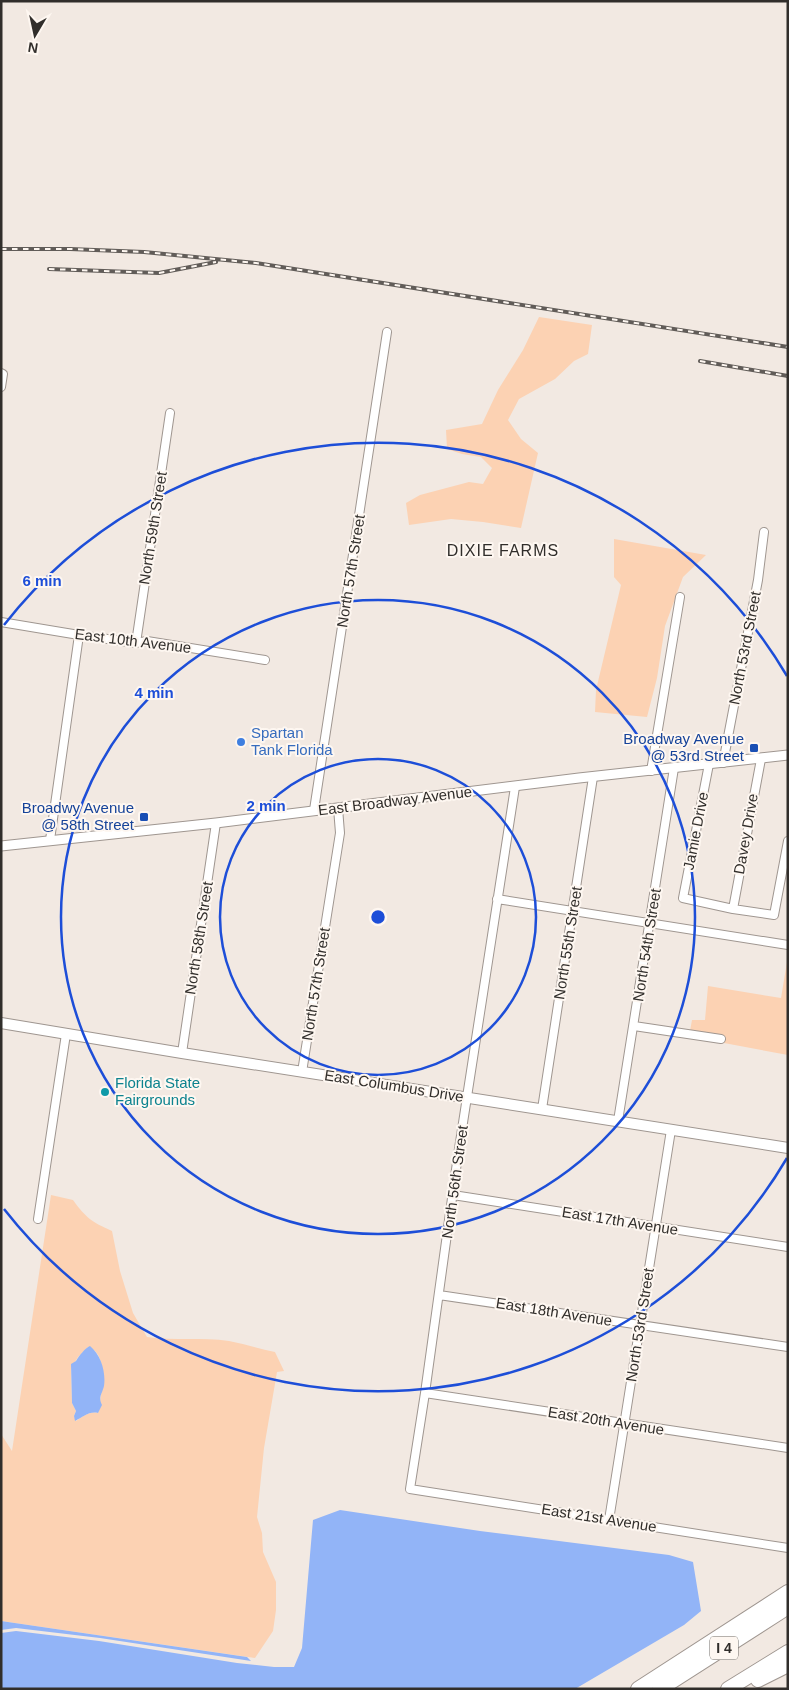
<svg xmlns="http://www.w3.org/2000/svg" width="789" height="1690" font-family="Helvetica,sans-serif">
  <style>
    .green { fill: #fcd2b3; fill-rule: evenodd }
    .water { fill: #92b4f7 }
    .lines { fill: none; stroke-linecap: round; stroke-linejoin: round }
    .minor-casing { stroke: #9f9690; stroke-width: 10 }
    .tertiary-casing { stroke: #9f9690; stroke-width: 11 }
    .secondary-casing { stroke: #9f9690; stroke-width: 12 }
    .motorway-casing { stroke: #9f9690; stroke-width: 16 }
    .minor { stroke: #fff; stroke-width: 8 }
    .tertiary { stroke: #fff; stroke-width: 9 }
    .secondary { stroke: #fff; stroke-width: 10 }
    .motorway { stroke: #fff; stroke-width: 14 }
    .rail-casing { stroke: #615c58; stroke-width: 4 }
    .rail { stroke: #fef7f1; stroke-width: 2; stroke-dasharray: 5.5; stroke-linecap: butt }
    .ring { fill: none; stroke: #1d4ed8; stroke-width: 2.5 }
    .shop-dot { fill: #3f7fe0; stroke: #fef7f1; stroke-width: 2 }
    .transit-dot { fill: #1a4fb4; stroke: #fef7f1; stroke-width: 2 }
    .culture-dot { fill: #0f9aa8; stroke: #fef7f1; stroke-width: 2 }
    .labels { text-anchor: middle; stroke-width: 4; stroke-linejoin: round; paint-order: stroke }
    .shield { fill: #fef7f1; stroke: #6e6a66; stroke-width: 1 }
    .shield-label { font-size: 14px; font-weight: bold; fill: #312e2b }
    .street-label { font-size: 15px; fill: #312e2b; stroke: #fef7f1 }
    .shop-label { font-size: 15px; fill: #366cbe; stroke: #fef7f1; text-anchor: start }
    .transit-label { font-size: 15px; fill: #164399; stroke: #fef7f1; text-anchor: end }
    .culture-label { font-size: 15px; fill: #0d838f; stroke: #fef7f1; text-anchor: start }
    .neighbourhood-label { font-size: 16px; letter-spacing: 1px; fill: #312e2b; stroke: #fef7f1 }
    .centre { fill: #1d4ed8; stroke: #fef7f1; stroke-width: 2.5 }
    .ring-label { font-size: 15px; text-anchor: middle; font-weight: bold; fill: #1d4ed8; stroke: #fef7f1; stroke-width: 4; stroke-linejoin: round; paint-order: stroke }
  </style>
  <rect width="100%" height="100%" fill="#f2e9e2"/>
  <path class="green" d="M539,317l53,8 -4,29 -14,7 -19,18 -36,20 -11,21 13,19 17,14 -17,75 -38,-6 -32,-3 -42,6 -3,-22 14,-8 49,-13 14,2 9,-16 -11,-11 -19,-3 -15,-5 -1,-19 36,-6 16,-34 25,-40z
    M614,539l92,16 -23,22 -18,49 -8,52 -10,39 -52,-5 1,-22 25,-105 -7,-8z
    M788,956v99l-64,-12 1,-7 -35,-5 2,-11h13l3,-34 73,12z
    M51,1195l22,5c13,18 19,22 39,31l8,40 13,42 14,24c27,4 55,0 82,4 16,3 31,8 46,11l9,19 -7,1 -13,76 -7,69 5,16 1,19 13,30v28l-3,21 -18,27 -254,-37v-187l11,17zM88,1347c22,6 13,49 10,66 -8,-2 -15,3 -22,8l-2,-5 2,-5 -4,-8 -1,-34 7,-12z"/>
  <path class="water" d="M90,1346c11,9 16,26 14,40 -2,8 -6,11 -2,19l-4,8c-9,-2 -15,4 -23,8l-1,-5 2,-5 -4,-8 -1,-39 5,-3c3,-5 9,-13 14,-15z
    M340,1510l140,21 189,24 24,7 8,49 -17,14 -109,64h-574v-56l15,-2 83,10 138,22 37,4h20l8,-19 11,-128z
    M1,1621l246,36 4,4 -151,-23 -84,-10 -15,2z"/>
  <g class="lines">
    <g class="minor-casing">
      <path id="minor" d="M1,373l2,1 -2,13
        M1,622l78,13 57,8 11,-2 118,19
        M136,643l34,-230
        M723,763l35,-183 6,-48
        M709,764l-26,134 50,11 41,6 14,-74
        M651,771l29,-174
        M515,787l-57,368 -33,238 -15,96 378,59
        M314,810l73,-478
        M50,840l29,-205
        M497,899l291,46
        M733,909l28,-150
        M634,1026l87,13
        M182,1053l34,-230
        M302,1072l38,-239 -2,-25
        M542,1109l51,-332
        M618,1121l56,-353
        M453,1195l335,52
        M38,1219l28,-185
        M439,1295l349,52
        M425,1393l363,55
        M609,1520l62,-390"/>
    </g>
    <g class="tertiary-casing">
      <path id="tertiary" d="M1,846l215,-23 363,-45 209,-23"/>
    </g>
    <g class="secondary-casing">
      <path id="secondary" d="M1,1023l181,30 606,95"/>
    </g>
    <g class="motorway-casing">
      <path id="motorway" d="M758,1680l30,-15
        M638,1689l150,-97
        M660,1689l128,-82
        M728,1689l60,-37"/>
    </g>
    <use href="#minor" class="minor"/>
    <use href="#tertiary" class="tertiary"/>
    <use href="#secondary" class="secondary"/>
    <use href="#motorway" class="motorway"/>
    <g class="rail-casing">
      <path id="rail" d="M1,249h69l74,3 112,11 532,84
        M49,269l110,4 57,-11
        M700,361l88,15"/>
    </g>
    <use href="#rail" class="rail"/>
  </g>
  <g class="ring">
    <circle cx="378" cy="917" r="158"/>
    <circle cx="378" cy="917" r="317"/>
    <path d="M787 1158A475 475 0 0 1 4 1209M4 625A475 475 0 0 1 787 676"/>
  </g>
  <circle class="shop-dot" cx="241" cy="742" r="5"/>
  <g class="transit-dot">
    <rect x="749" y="743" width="10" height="10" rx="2.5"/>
    <rect x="139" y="812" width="10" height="10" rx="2.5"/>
  </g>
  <circle class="culture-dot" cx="105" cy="1092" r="5"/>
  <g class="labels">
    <rect class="shield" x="710" y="1636.5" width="28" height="23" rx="4"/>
    <g class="shield-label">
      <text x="724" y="1653">I 4</text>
    </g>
    <g class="street-label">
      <text transform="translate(153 528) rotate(-81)" y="5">North 59th Street</text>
      <text transform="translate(351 571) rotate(-81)" y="5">North 57th Street</text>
      <text transform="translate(133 641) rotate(7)" y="5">East 10th Avenue</text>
      <text transform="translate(745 648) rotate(-79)" y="5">North 53rd Street</text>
      <text transform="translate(395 801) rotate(-7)" y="5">East Broadway Avenue</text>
      <text transform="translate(696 831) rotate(-79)" y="5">Jamie Drive</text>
      <text transform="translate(746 834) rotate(-80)" y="5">Davey Drive</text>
      <text transform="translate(199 938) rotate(-81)" y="5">North 58th Street</text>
      <text transform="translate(568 943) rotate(-81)" y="5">North 55th Street</text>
      <text transform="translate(647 945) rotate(-81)" y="5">North 54th Street</text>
      <text transform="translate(316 984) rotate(-81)" y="5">North 57th Street</text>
      <text transform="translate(394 1086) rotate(9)" y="5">East Columbus Drive</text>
      <text transform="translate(455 1182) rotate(-82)" y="5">North 56th Street</text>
      <text transform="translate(620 1221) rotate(9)" y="5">East 17th Avenue</text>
      <text transform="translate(554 1312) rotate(9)" y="5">East 18th Avenue</text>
      <text transform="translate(640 1325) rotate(-81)" y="5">North 53rd Street</text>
      <text transform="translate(606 1421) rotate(9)" y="5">East 20th Avenue</text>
      <text transform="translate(599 1518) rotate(9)" y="5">East 21st Avenue</text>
    </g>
    <g class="shop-label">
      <text x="251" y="738">Spartan<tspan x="251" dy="17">Tank Florida</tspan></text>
    </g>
    <g class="transit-label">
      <text x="744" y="744">Broadway Avenue<tspan x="744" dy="17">@ 53rd Street</tspan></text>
      <text x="134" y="813">Broadwy Avenue<tspan x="134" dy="17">@ 58th Street</tspan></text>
    </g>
    <g class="culture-label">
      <text x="115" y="1088">Florida State<tspan x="115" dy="17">Fairgrounds</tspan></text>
    </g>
    <g class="neighbourhood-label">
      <text x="503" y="556">DIXIE FARMS</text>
    </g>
  </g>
  <circle cx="378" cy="917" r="8" class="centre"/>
  <g class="ring-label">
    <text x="42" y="586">6 min</text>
    <text x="154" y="698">4 min</text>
    <text x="266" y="811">2 min</text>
  </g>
  <rect width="789" height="1690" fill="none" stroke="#312e2b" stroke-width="5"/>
  <g transform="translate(35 35) rotate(189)" stroke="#fef7f1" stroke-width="4" paint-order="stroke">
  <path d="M0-4L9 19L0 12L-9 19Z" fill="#312e2b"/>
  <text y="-8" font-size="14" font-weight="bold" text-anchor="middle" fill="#312e2b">N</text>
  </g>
</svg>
